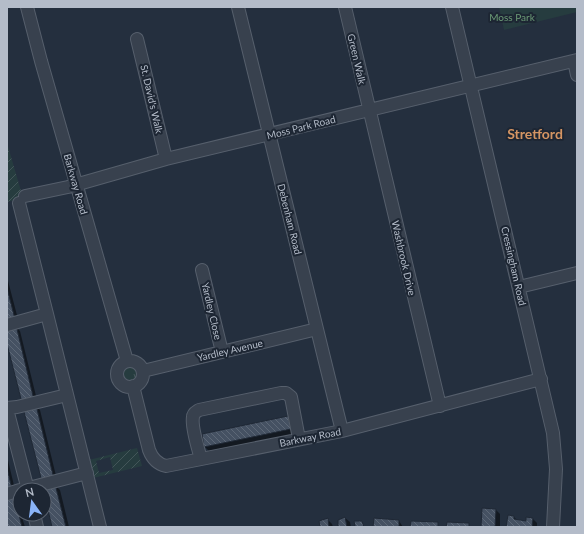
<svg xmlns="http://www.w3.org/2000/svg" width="584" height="534" font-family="Lato,sans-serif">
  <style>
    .grass { fill: url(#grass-tufts) }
    .park { fill: #263c3f }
    .garden { fill: url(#garden-furrows); fill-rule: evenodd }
    .shadow { fill: #0007 }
    .building { fill: url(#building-back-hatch); stroke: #1f2835 }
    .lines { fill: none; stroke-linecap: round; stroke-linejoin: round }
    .minor-casing { stroke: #565f6c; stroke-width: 14 }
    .minor { stroke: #38414e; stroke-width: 12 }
    .labels { text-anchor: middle; stroke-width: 4; stroke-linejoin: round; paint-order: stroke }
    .park-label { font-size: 10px; fill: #6b9a76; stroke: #1d2633 }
    .street-label { font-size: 10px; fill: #b4bcc9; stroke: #1d2633 }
    .district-label { font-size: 14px; font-weight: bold; fill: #d59563; stroke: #1d2633 }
  </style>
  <defs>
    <pattern id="grass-tufts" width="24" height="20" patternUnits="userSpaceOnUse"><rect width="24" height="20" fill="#263c3f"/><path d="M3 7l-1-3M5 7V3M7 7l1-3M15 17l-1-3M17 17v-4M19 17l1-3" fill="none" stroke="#435659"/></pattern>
    <pattern id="garden-furrows" width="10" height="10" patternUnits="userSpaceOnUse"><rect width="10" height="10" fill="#263c3f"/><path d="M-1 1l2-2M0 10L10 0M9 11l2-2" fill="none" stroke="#435659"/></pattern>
    <pattern id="building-back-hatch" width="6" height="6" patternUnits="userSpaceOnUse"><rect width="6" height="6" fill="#455162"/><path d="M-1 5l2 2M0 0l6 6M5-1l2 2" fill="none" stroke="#5d6877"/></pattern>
  </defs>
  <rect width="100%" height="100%" fill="#242f3e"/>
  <path class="grass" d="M123 373a7 7 0 1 1 14 0a7 7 0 1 1-14 0Z"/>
  <path class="park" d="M499,7h78v5l-73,18z"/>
  <path class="garden" d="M7,143l16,55 -16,4z
    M137,448l5,18 -49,12 -4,-18zM110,457l3,13 -14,3 -3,-12z"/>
  <path class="shadow" d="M7,277l12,46 -12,3z
    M15,326l5,5 18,73 -3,1 5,5 18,74h-4l6,6 9,37h-16l-46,-188z
    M288,417l7,7 3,12 -86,18 -7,-7 -2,-12z
    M7,456l9,38 -4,1 6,5 2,14h1l4,13h-16l-2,-7z
    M496,510l4,4v13h-18z
    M508,516l6,1 4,4 9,1 6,-3 4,4v4h-30z
    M345,518l5,4 1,5h-12v-6z
    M328,520l4,4 1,3h-12z
    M399,521l4,6h-29z"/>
  <path class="building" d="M7,288l8,31 -8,2z
    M16,325l18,75 -12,3 -15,-59v-17z
    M36,405l18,74 -12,3 -19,-74z
    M288,416l3,13 -87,18 -2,-13z
    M7,468l5,21 -5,2z
    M55,484l11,43h-14l-8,-34v-3z
    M14,494l8,33h-14l-1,-3v-28z
    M482,508l14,1 -1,18h-14z
    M508,515l6,1v3l12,2v-4l7,1 -1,9h-26z
    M345,517l2,10h-9v-7z
    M328,518l1,9h-9l-1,-6z
    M374,518l25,2v7h-26z
    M354,521h8l2,6h-16l7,-1z
    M411,521l27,1v5h-28z
    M447,522l22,1v4h-23z"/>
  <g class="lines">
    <g class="minor-casing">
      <path id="minor" d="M27,7l14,54 86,300
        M238,7l104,424
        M345,7l95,399
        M452,7l101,426 3,36 -3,58
        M137,39l29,120
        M574,61l3,14
        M25,196l43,-9 98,-28 411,-99
        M19,203l28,111
        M202,270l20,82
        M519,287l58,-14
        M7,325l40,-11 53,213
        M117 374a13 13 0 1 1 26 0a13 13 0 1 1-26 0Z
        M143,371l174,-42
        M133,386l16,64c3,8 8,14 17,16l176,-35 199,-52
        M7,408l10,-1 50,-12
        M7,409l21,81
        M201,459c-3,-11 -10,-32 -8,-42 0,-4 3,-5 6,-7l82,-17h5l5,4 8,42
        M21,490l66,-17
        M7,494l13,-4
        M34,514l3,13"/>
    </g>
    <use href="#minor" class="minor"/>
  </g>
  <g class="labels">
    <g class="park-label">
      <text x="512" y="21">Moss Park</text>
    </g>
    <g class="street-label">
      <text transform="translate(357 59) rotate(77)" y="4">Green Walk</text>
      <text transform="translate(152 99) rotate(77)" y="4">St. David's Walk</text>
      <text transform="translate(301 127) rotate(-14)" y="4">Moss Park Road</text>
      <text transform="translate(76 184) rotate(74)" y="4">Barkway Road</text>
      <text transform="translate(290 219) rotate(76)" y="4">Debenham Road</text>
      <text transform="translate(404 258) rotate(77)" y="4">Washbrook Drive</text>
      <text transform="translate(514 266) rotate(77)" y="4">Cressingham Road</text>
      <text transform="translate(212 311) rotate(77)" y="4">Yardley Close</text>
      <text transform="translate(230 350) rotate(-13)" y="4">Yardley Avenue</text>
      <text transform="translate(310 437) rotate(-11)" y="4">Barkway Road</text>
    </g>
    <g class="district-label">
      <text x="535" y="139">Stretford</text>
    </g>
  </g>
  <rect width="584" height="534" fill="none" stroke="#b4bcc9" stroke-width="16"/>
  <g transform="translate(32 502) rotate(346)"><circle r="19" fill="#1d2633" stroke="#59626f"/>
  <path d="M0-3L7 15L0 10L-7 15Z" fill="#8ab4f8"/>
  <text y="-6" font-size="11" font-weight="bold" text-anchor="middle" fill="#b4bcc9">N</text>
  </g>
</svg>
